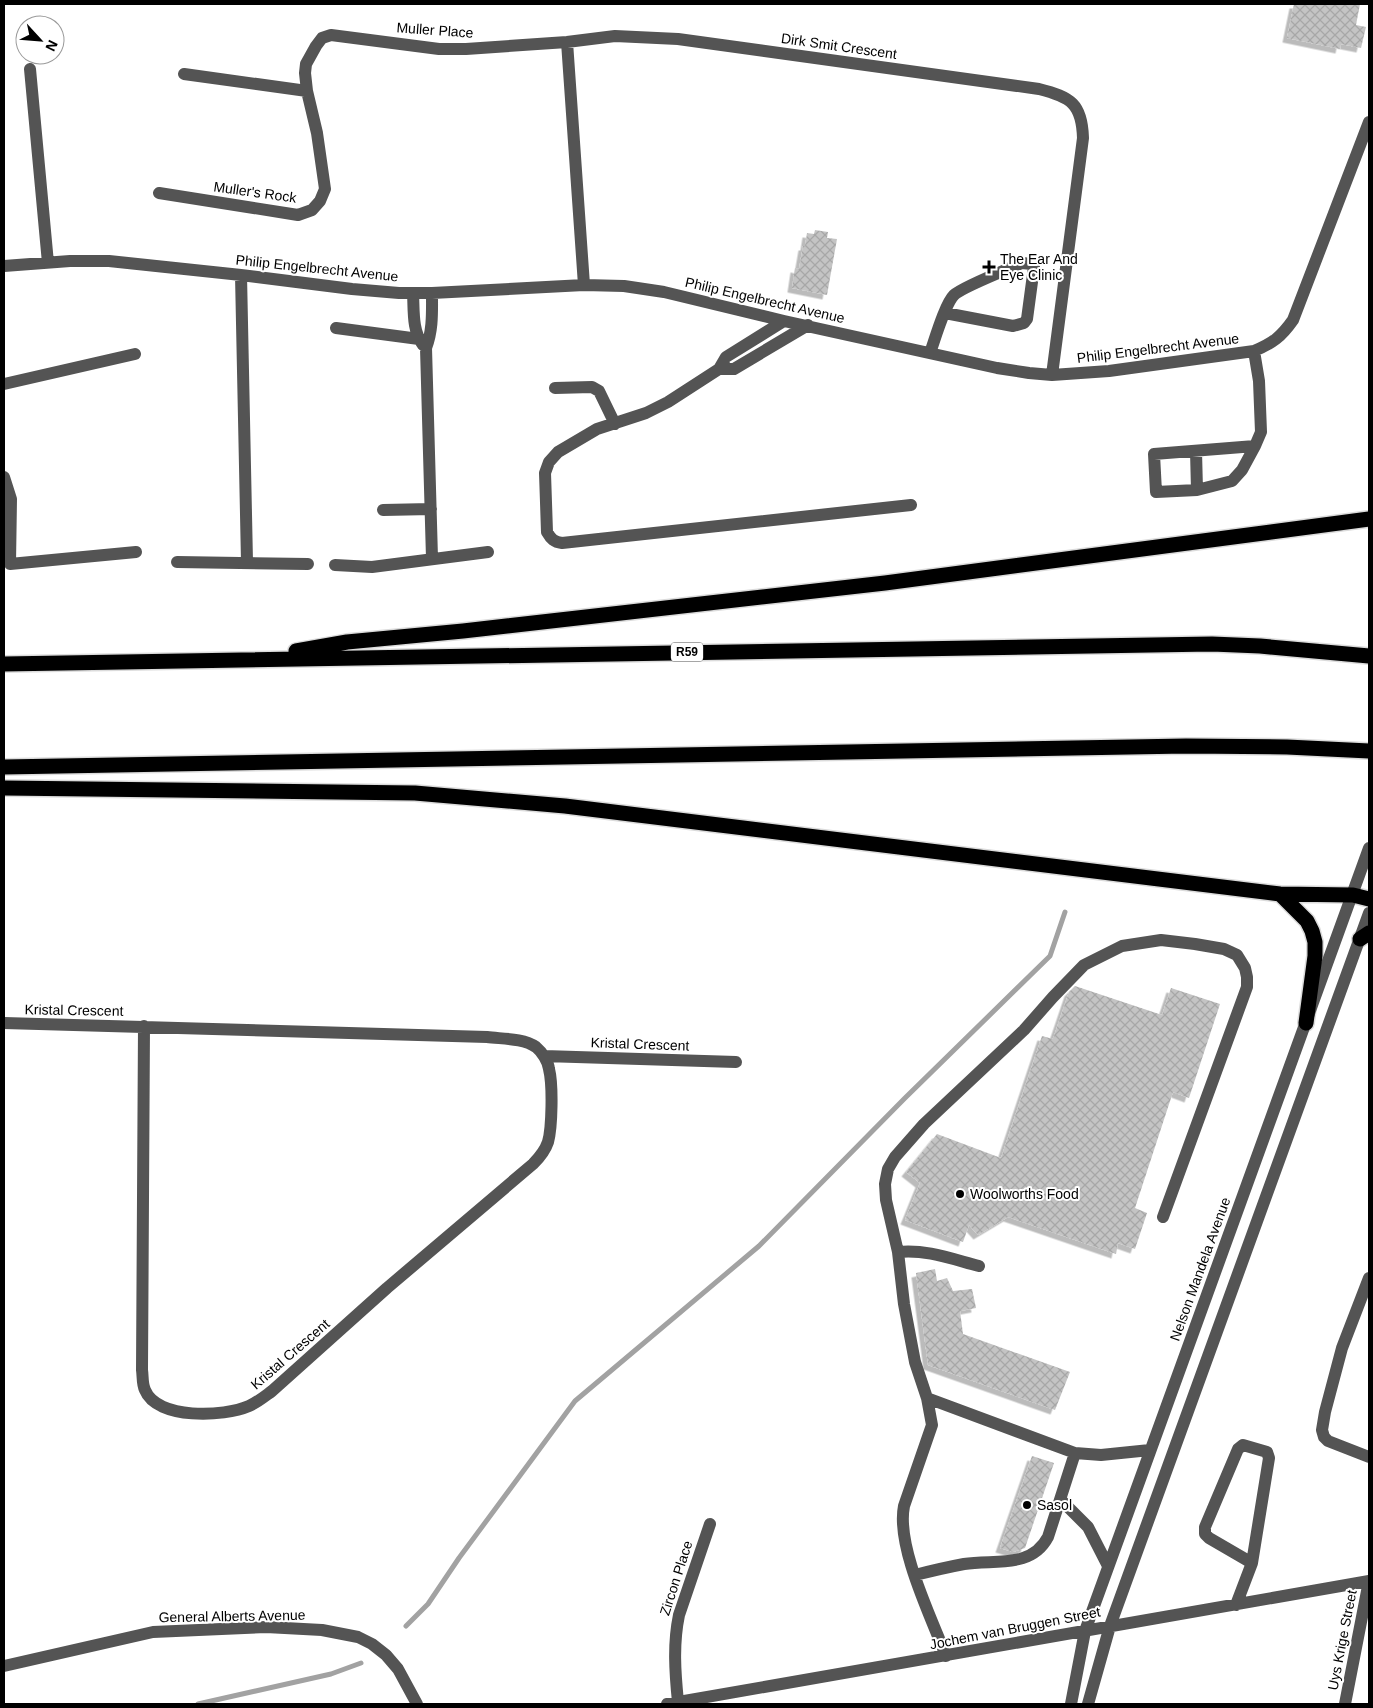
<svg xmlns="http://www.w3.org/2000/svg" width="1373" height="1708" font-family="Arial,sans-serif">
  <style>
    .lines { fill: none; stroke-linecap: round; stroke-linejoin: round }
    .stream { stroke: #a2a2a2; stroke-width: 5 }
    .building { fill: url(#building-cross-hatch); filter: url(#shadow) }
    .highway-casing { stroke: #dbdbdb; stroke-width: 18 }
    .minor { stroke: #545454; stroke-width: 12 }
    .highway { stroke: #000; stroke-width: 15 }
    .poi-dot { fill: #000; stroke: #fff; stroke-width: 2 }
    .labels { text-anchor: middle; stroke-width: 4; stroke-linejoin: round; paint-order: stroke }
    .shield { fill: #fff; stroke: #4c4c4c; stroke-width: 1 }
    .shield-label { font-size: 12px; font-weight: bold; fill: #000 }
    .street-label { font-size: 14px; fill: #000; stroke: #fff }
    .poi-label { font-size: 14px; fill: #000; stroke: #fff; text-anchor: start }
  </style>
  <defs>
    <pattern id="building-cross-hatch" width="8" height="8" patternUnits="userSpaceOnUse" patternTransform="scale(1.25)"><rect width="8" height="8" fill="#c4c4c4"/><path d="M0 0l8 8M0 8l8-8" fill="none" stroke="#a7a7a7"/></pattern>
    <filter id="shadow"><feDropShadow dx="-4.5" dy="4.5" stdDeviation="0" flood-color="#0004"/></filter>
  </defs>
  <rect width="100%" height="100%" fill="#fff"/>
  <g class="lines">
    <path class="stream" d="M406,1626l22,-22 31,-46 116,-157 184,-155 146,-148 145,-142 15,-44
      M198,1704l133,-30 30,-11"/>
  </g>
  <path class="building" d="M1294,4h66l-4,21 10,2 -5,21 -20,-4 -1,5 -53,-11z
    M815,230l13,2 -1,6 10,1 -10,56 -35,-7 3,-20 4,1 4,-23h2l2,-13 7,1z
    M1075,986l87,29 9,-27 49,16 -31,94 -16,-6 -38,116 12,5 -12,36 -17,-6 -2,11 -108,-37 -30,18 -9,-10 -6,17 -58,-22 15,-37 -14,-11 31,-38 64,24 41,-122 11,3 16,-47z
    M935,1269l2,12 10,-3 6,13 19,-2 4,19 -16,3 3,23 107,38 -15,38 -127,-45 -12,-92z
    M1032,1456l22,7 -29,85 -12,4 -13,-4z"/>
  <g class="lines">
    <g class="highway-casing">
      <path id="highway" d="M296,651l51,-9 116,-11 422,-48 484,-64
        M4,664l1208,-20 48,2 109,10
        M4,767l1182,-21 101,1 82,4
        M4,788l411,5 150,13 715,88 73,1 16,4
        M1280,894l27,27 5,10 3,11v14l-9,67
        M1360,939l9,-6"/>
    </g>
    <path class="minor" d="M567,42l17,243
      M30,69l18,194
      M184,74l123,17
      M159,193l139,22 14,-5 8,-9 5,-12 -8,-56 -10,-42 -2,-18 1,-9 10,-18 6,-8 9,-3 108,14h27l101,-7 48,-6 63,3 361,50c32,8 43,15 44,49l-31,237
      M4,266l66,-5h39l132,14 111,14 47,4h33l152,-8 40,1 40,6 120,29 213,47 32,5 23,2 57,-4 145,-20c19,-8 27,-14 39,-31l76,-198
      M241,275l6,287
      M413,293c1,17 -1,38 10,52
      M784,321l-58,36 -7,12 -51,33 -22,11 -49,16 -39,23 -9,10 -4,11 2,59c4,7 7,10 15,11l349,-38
      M336,328l83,11
      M1254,351l5,30 2,51 -6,14 -13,24 -10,11 -35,9 -41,2 -2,-38 101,-8
      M930,353c5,-14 15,-49 24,-58 8,-8 54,-26 68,-32l10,1 2,3 -7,52 -3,4 -11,3 -68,-13
      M719,369h15l74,-44
      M4,384l131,-30
      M555,388l37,-1 7,4 16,33
      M1196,451l1,39
      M4,477l7,22 -1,65 126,-12
      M383,510l48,-1
      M432,558l-6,-210c7,-18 6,-36 6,-55
      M177,562l131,2
      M335,565l37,2 116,-15
      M4,1023l483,14c15,2 36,1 49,10 6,5 12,14 13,22 4,16 3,59 -1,73 -3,9 -9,16 -15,22l-146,124 -115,103c-7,5 -14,11 -23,15 -25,11 -92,14 -104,-16 -3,-6 -2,-14 -3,-20l2,-344
      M544,1056l192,6
      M898,1252l-12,-52 -1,-16 3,-15 7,-12 29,-33 100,-94 29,-33 31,-32 38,-19 39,-6 34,4 29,5 13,6 8,13 2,9v10l-84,230
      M1369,1278l-27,70 -17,64 -3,18 2,7 4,4 41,16
      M927,1398l148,55 26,2 49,-5
      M1061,1500l27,27 20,39
      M915,1575c16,-4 33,-8 49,-11 31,-5 67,5 84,-27l27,-84
      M1236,1605l16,-42 17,-105 -2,-6 -24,-7 -5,4 -33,78v7l4,4 43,25
      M946,1656c-15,-39 -50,-110 -42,-150l28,-81 -5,-27 -12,-36 -11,-58 -6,-52c28,-3 54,7 81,14
      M4,1666l149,-34 113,-5 56,3 36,7 14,7 14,11 12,14 19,35
      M678,1702c-3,-30 -5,-58 1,-87l31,-91
      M667,1704l702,-123
      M1071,1704l14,-73 284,-783
      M1088,1704l22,-78 259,-713
      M1345,1704l24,-123"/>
    <use href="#highway" class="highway"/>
  </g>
  <g class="poi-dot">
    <path d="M986.5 259.5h5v5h5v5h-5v5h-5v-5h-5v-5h5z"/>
    <circle cx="960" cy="1194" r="5"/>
    <circle cx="1027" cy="1505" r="5"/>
  </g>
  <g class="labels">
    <rect class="shield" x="671" y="642.5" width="32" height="19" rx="4"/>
    <g class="shield-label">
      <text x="687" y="656">R59</text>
    </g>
    <g class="street-label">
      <text transform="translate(435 30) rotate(4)" y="5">Muller Place</text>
      <text transform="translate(839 46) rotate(8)" y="5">Dirk Smit Crescent</text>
      <text transform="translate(255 192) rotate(8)" y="5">Muller's Rock</text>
      <text transform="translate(317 268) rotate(6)" y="5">Philip Engelbrecht Avenue</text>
      <text transform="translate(765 300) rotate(13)" y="5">Philip Engelbrecht Avenue</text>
      <text transform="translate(1158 348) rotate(-7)" y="5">Philip Engelbrecht Avenue</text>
      <text transform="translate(74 1010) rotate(1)" y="5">Kristal Crescent</text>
      <text transform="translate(640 1044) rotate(2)" y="5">Kristal Crescent</text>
      <text transform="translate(1200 1269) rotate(-70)" y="5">Nelson Mandela Avenue</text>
      <text transform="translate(290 1354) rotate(-41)" y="5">Kristal Crescent</text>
      <text transform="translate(676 1578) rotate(-72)" y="5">Zircon Place</text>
      <text transform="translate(232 1616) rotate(-1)" y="5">General Alberts Avenue</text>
      <text transform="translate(1015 1628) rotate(-11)" y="5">Jochem van Bruggen Street</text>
      <text transform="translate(1342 1640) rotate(-79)" y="5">Uys Krige Street</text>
    </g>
    <g class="poi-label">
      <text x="1000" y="264">The Ear And<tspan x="1000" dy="16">Eye Clinic</tspan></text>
      <text x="970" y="1199">Woolworths Food</text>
      <text x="1037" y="1510">Sasol</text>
    </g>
  </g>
  <rect width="1373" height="1708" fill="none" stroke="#000000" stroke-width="10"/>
  <g transform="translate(40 40) rotate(116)"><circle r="24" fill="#ffffff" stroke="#999999"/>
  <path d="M0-4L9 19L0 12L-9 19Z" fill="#000000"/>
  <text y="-8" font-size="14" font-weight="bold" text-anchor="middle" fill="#000000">N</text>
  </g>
</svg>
